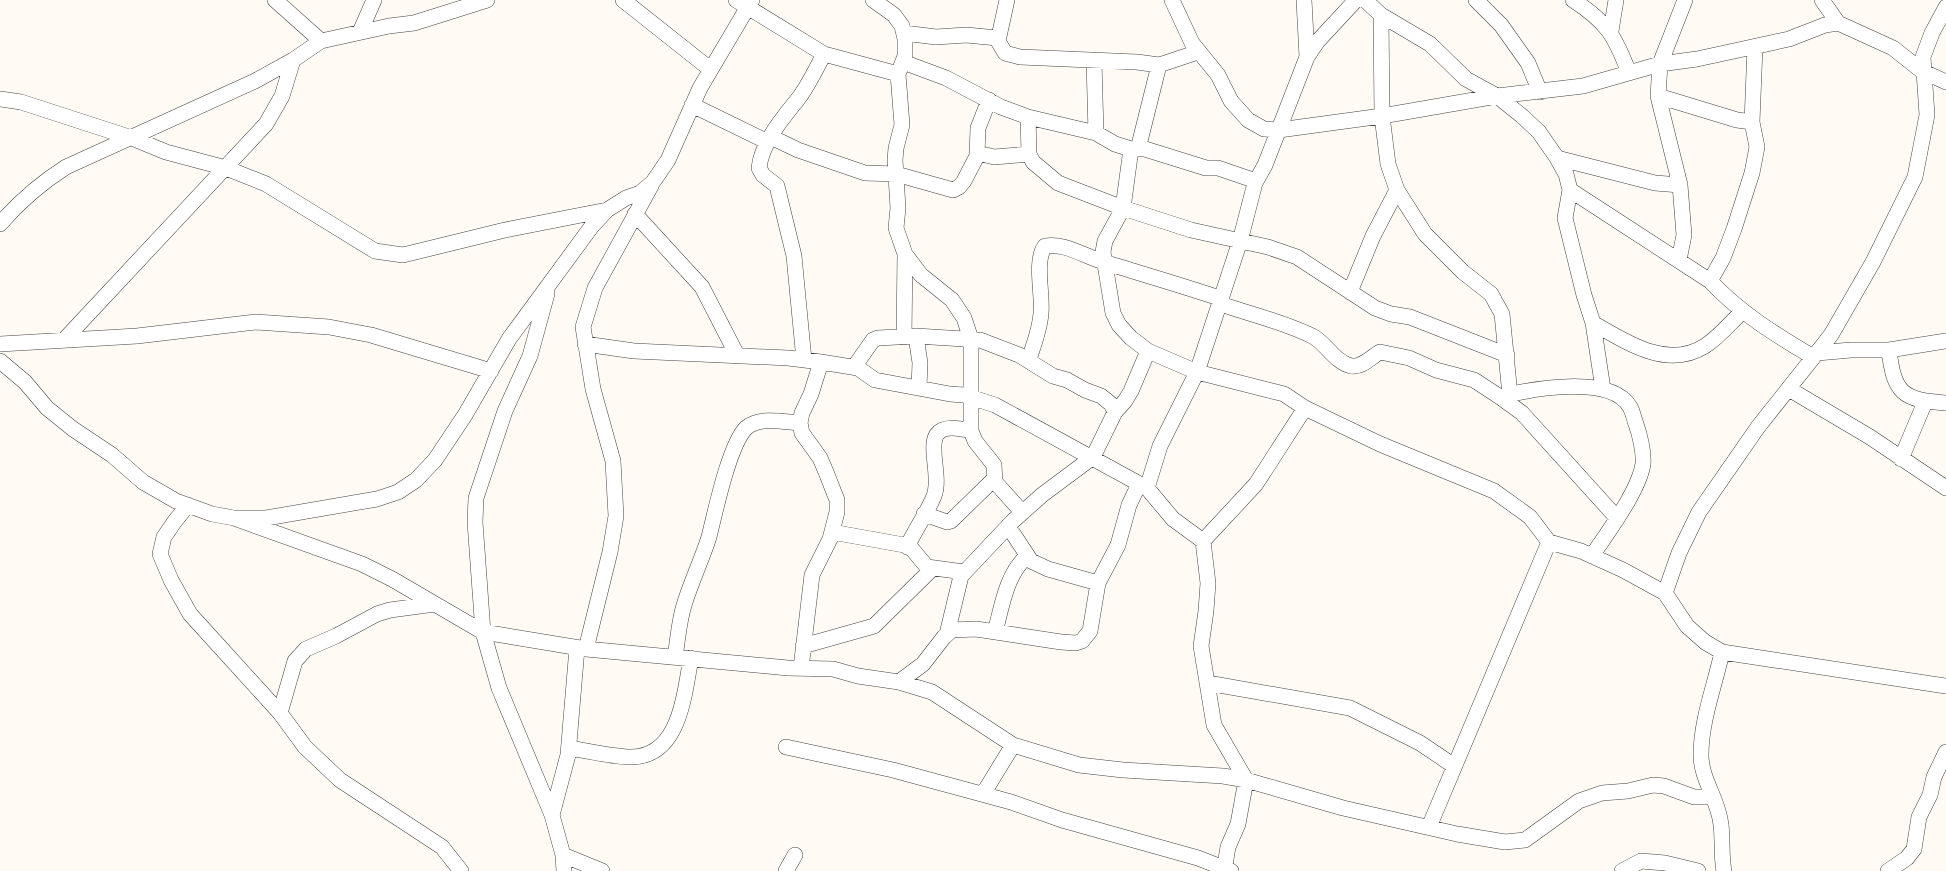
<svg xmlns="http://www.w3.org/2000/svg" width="1946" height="871" font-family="'PT Serif',serif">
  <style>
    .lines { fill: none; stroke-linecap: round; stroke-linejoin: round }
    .minor-casing { stroke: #434343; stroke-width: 16 }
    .minor { stroke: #fff; stroke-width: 15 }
  </style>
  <rect width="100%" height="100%" fill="#fffaf4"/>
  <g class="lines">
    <g class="minor-casing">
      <path id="minor" d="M275,0l46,41
        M623,0l87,69
        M736,0l88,54 74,20
        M873,0l21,15 8,11 3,13v17l-7,18 4,51 -6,23 -1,12 3,48 -2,20 9,26 -1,83
        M1007,0l-9,41 7,12 15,4 117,5 22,3 39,-13
        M1172,0l20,43 26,32 13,26 17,19 16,9 15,1 103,-14 115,-20 86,-10 77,-22 37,-5 92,-20 36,-14 13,-2 55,25 29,23 24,11
        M1304,0l3,57
        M1365,0l16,15 49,29 36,35 31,17 25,20 17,16 18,26 9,16 4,16 -5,28 19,77 9,28 10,66
        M1476,0l25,25 27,38 12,29
        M1573,0c34,22 42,36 56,73
        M1822,0l16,23
        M1381,15l1,101 6,48 9,26 28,44 38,38 28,22 11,20 8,81
        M1611,31l5,-31
        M360,32l14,-32
        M904,33l32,4 30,-2 32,3
        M1094,61l2,72
        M903,62l43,16 55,29 27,10 68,16 19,11 16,5h14l61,19h12l38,13
        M1658,96l79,24 15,2
        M0,99l21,3 111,36 34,14 60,16 40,16 109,67 28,4 102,-25 102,-20
        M692,105l76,37
        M1028,117l1,37 4,8 25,21 65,25 68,22 77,17 29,10 78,51 16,6 19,3 97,38
        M771,137l27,13 67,23 31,1 57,16 6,-3 5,-6 13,-25 1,-28 11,-28
        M1131,149l-8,59 -18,33 -2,11 10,61 6,12 12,13 17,13 49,21 87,22 21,14 75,36 114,47 36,26 19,25 32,9 42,19 42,23 22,33 18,16 17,10 224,34
        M1138,149l21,-84
        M977,156l5,-2 12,3 35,-3
        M1557,158l98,25 25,2
        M1570,190l140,91c30,32 66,54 103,76
        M635,214l67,73 35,68
        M0,224c19,-22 41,-41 66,-57l189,-86 38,-21 28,-19 68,-15 25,-3 73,-23
        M905,254l16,21 31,25 12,18 7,21v92l4,10 19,24 1,17 27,30
        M1679,260l5,-25 -4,-50 -22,-89 2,-32 25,-64
        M1710,281l13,-23 11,-29 18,-56 5,-26 -5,-25 3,-75
        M1350,292l23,-56 24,-46
        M547,294l-17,62 -25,55 -29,87 -1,24 8,110 16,56 53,127 11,40 1,16
        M1221,304c31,11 64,18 93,33 13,8 21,25 37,29 11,2 20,-9 29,-14l29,6 27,12 38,10 26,17 22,16 95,105
        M1593,323c33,19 74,47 112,23 14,-9 26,-24 38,-35
        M916,336l4,27 -1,24
        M64,340l202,-216 16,-28 11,-36
        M0,344l137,-8 119,-14 73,5 42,8 120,36
        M585,344l49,7 154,7 33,4 37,6 17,12 75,14 14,1 31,10 152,83 26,31 30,22 5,42 -2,28 -5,35 13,79 32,55 -8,44 -10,23 -4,24
        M1889,350c5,43 13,50 57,53
        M1817,353l34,-3h38l57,-9
        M1029,359c5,-15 11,-30 12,-46 2,-19 -7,-52 4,-67 20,-4 42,12 62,17 38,12 77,23 115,36
        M804,360l-10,-104 -17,-70 -14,-11 -4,-7c3,-26 23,-49 39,-69 10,-13 18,-30 26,-45
        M0,361l25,21 22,26 26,21 39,26 31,27 33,19 36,13 22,4h32l111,-19 21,-7 18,-12 19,-20 30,-45 44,-76 83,-113 15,-16 19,-12 14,-5 13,-11 15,-22 32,-72 52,-88
        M854,367l19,-27 5,-2 38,-2 64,4 39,15 34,21 14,4 18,10 16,6 10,8 4,8
        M1789,389l81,48 76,51
        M1500,397c30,-8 111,-23 130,10 3,5 4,12 6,17 4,11 8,29 7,40 -4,27 -36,69 -51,92
        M1901,459l24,-57
        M1147,488l13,-42 37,-74 43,-131 15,-58 10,-18 42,-108 10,-15 39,-42
        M188,505l-13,16 -11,16 -4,17 11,26 19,34 90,99 25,34 35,33 102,67 19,24
        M924,514l23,8 4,-1 43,-42
        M234,518l128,46 30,15 91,53 103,17 202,19 45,1 25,7 41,6 33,10 81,53 66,20 44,5 100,6 23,4 97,28 114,26 48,8 20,-2 54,-39 23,-8 26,-2 25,-6 11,1 30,11h19
        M1008,526l23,35 17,8 50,14
        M832,532l72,13 8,4 15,18 37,5
        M1203,541l53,-57 49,-76
        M907,547c8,-17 20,-34 27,-51 11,-28 -24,-81 37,-65
        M1665,593l14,-40 20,-41 59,-85 73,-92 42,-73 42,-85 12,-62 -4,-58 9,-24 14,-26
        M995,632c7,-26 11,-57 32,-76
        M947,634l14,-58 52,-55 29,-26 51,-38 22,-45 10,-11 6,-10 17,-40
        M803,646l71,-20 59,-58
        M586,649l24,-97 6,-36 -3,-55 -20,-72 -10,-62 12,-39 56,-102
        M1722,652c-7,33 -21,68 -21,103 0,25 18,45 20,70 2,16 0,31 3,46
        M675,657c3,-18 4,-38 10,-55 7,-22 17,-43 24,-65 6,-24 20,-92 37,-109 13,-12 38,-6 54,-5
        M801,668l11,-93 18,-36 7,-27v-12l-11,-28 -6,-14 -18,-25 -2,-10 2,-10 9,-19 10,-32
        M899,682l24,-18 21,-27 8,-7 24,-1 85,13 15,1 6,-2 8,-10 8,-48 20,-38 11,-40 10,-21
        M1208,683l142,25 70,35 34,23
        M280,713l15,-52 11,-12 30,-13 41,-22 13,-4 45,-6
        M786,747l107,23 118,32 51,18 136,38 33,13
        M569,748c19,3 40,8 59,9 52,2 56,-62 63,-99
        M983,794l30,-49
        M552,815l16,-60 9,-107
        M1429,827l120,-285
        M563,855l39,16
        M786,871l9,-16
        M1622,871l19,-10 24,2 33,8
        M1888,871l19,-13 7,-9 5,-32 11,-22 4,-18 12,-25"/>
    </g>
    <use href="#minor" class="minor"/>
  </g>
</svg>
